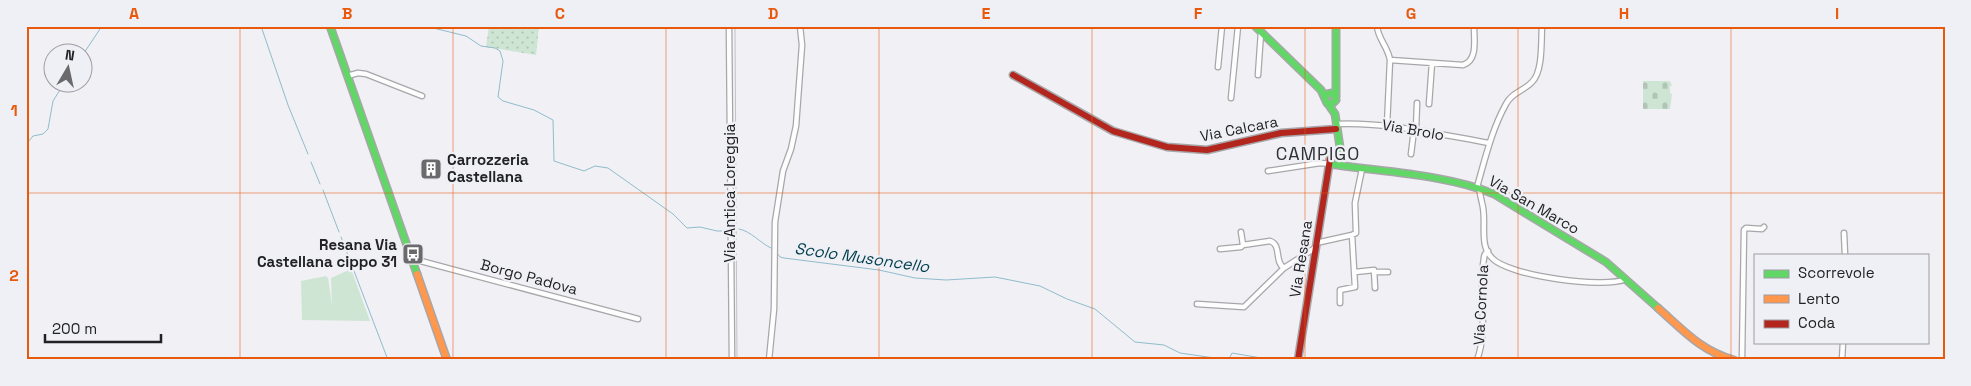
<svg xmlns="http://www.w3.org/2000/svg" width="1971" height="386" font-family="'Space Grotesk',sans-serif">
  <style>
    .grass { fill: #cee5d3 }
    .cemetery { fill: url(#cemetery-stones) }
    .garden { fill: url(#garden-dots) }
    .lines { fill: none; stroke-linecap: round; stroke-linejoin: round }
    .stream { stroke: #90bccc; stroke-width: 1 }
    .street-casing { stroke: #a7a7aa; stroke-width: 7 }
    .fast-casing { stroke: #a7a7aa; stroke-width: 9 }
    .slow-casing { stroke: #a7a7aa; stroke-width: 9 }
    .jam-casing { stroke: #a7a7aa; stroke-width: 9 }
    .street { stroke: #fdfdfe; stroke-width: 4.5 }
    .fast { stroke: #63d668; stroke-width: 6 }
    .slow { stroke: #ff974d; stroke-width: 6 }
    .jam { stroke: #b3261e; stroke-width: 6 }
    .rail { stroke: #c3c3c5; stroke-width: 1 }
    .grid { fill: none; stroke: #e8590c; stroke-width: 1; stroke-opacity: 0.55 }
    .labels { text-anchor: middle; stroke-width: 4.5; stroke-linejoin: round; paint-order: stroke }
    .street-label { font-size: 15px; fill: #222224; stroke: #efeff6 }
    .poi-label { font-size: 15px; font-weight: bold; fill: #222224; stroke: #efeff6; text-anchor: start }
    .water-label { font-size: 16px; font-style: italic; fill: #003e4c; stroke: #efeff6 }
    .quarter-label { font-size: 18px; letter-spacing: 1px; fill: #303135; stroke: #efeff6 }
    .neatline { fill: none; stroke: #e8590c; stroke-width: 2 }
    .grid-label { font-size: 16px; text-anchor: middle; font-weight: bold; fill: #e8590c }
  </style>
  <defs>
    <pattern id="cemetery-stones" width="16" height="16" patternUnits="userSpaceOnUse" patternTransform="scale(1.25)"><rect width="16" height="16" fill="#cee5d3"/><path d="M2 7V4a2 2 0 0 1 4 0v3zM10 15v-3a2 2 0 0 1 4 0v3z" fill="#b1c4b5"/></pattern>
    <pattern id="garden-dots" width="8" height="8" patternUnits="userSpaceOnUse" patternTransform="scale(1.25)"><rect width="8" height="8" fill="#cee5d3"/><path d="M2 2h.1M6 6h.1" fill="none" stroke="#b1c4b5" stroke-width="1.8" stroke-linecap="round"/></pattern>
  </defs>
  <rect width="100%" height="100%" fill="#f0f0f5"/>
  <path class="grass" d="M351,269l19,52 -68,-1 -1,-39 25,-5 2,2 4,27 -1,-27z"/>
  <path class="cemetery" d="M1643,81h27l2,5h-2v7l2,1 -2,15h-27z"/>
  <path class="garden" d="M489,26h50l-3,29 -50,-8z"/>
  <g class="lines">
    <path class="stream" d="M261,26l27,79 20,49
      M425,26l41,10 15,10 14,2 5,3 3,10 -5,36 5,4 31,9 19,10 1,41 30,10 11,-5 13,2 65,46 14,14 13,-1 17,4h11
      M82,56l20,-30
      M26,159l2,-17 5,-6 10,-2 5,-5 5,-28 12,-19
      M311,162l9,22
      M323,190l16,42
      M739,229c12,2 21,14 32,19
      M341,237l47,123
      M777,253l3,4 4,1 95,12 36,8 31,2 49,-3 45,9 27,13 28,10 40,33 29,3 16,8 48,7
      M1229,359l3,-6 41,7"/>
    <g class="street-casing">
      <path id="street" d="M729,26l3,334
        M1377,26c1,13 11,21 13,34l-3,65
        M1390,60l73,5c15,-4 11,-26 11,-39
        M1218,67l4,-41
        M1258,75l3,-43
        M347,76l11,-3 8,1 56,22
        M1231,98l7,-72
        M1429,104l3,-41
        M1336,124c52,-2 102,10 153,19
        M1416,130l1,-27
        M1411,154l3,-24
        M1268,171l52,-8 13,1
        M1477,187c8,-28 15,-58 29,-83 6,-12 18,-13 26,-22 11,-10 9,-41 10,-56
        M1480,188c-1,5 1,9 2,15 4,13 0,28 3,42 1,5 4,10 7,13 16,18 113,31 134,21
        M1844,233l1,22
        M1316,243l36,-8 4,-2 -1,-30 7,-34
        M1243,245l27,-4c12,4 4,21 14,27l31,-20
        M1220,249l21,-2 2,-2 -2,-13
        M412,260h5l221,59
        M1355,272l19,-2 1,18
        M1374,272h14
        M1340,303v-13l15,-3 -3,-52
        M1197,304l47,3 40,-39
        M769,360l5,-51 1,-87 8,-51 8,-22 5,-23 6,-81 -2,-19
        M1477,360c12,-32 1,-69 7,-102 0,-4 1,-4 4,-7
        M1742,360l2,-130 2,-2 16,1 2,-2
        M1842,360l1,-18"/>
    </g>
    <g class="fast-casing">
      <path id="fast" d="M330,26l87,248
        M1255,26l66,64 6,13 5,1 4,-4 -4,-7 -5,1 -2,3
        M1336,26v71
        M1328,104l7,10 6,40
        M1330 159a6 6 0 1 1 12 0a6 6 0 1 1-12 0Z
        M1337,165c49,7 111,10 157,29l112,68 52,46"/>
    </g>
    <g class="slow-casing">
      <path id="slow" d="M417,274l30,86
        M1658,308c25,22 43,43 76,52"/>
    </g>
    <g class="jam-casing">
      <path id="jam" d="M1013,75l100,56 54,16 40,3 74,-17 55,-4
        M1298,360l32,-201"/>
    </g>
    <use href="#street" class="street"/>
    <use href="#fast" class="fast"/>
    <use href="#slow" class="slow"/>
    <use href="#jam" class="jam"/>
    <path class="rail" d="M735,26l2,334"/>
  </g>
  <path class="grid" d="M240,26v334M453,26v334M666,26v334M879,26v334M1092,26v334M1305,26v334M1518,26v334M1731,26v334M26,193h1919"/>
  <defs>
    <g id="building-square" transform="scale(1.125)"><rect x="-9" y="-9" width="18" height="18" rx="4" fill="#6a6a6d" stroke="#efeff6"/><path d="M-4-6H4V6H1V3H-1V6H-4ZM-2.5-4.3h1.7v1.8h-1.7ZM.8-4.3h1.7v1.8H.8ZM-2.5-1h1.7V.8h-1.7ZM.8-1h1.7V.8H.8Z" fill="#fff"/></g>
    <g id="bus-square" transform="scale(1.125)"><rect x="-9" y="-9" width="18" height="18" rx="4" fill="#6a6a6d" stroke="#efeff6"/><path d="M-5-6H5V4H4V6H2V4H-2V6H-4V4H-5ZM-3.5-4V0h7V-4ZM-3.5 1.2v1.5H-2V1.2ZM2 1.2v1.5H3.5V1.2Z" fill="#fff"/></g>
  </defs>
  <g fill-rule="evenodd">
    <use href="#building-square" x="431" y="169"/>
    <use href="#bus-square" x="413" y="254"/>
  </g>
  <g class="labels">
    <g class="street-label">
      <text transform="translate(1239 129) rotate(-11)" y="5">Via Calcara</text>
      <text transform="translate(1413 130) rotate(10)" y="5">Via Brolo</text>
      <text transform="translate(730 193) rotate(-90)" y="5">Via Antica Loreggia</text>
      <text transform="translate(1534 205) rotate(30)" y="5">Via San Marco</text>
      <text transform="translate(1301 259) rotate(-81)" y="5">Via Resana</text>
      <text transform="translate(529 277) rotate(15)" y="5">Borgo Padova</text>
      <text transform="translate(1481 305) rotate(-87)" y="5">Via Cornola</text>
    </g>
    <g class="poi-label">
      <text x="447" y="165">Carrozzeria<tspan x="447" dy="17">Castellana</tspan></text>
      <text x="397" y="250" text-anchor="end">Resana Via<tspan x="397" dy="17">Castellana cippo 31</tspan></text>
    </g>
    <g class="water-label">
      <text transform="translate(862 257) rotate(8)" y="6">Scolo Musoncello</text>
    </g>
    <g class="quarter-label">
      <text x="1318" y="160">CAMPIGO</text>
    </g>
  </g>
  <rect width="1971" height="386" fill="none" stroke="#efeff6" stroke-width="55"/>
  <rect x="1754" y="254" width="175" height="90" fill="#efeff6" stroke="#9d9da2"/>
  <rect x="1764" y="270" width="25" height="8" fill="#63d668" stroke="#9d9da2"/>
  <text x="1798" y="278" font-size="15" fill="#222224">Scorrevole</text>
  <rect x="1764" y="295" width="25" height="8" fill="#ff974d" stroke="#9d9da2"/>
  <text x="1798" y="304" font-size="15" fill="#222224">Lento</text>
  <rect x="1764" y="320" width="25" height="8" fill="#b3261e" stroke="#9d9da2"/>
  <text x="1798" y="328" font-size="15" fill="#222224">Coda</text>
  <g transform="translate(68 68) rotate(9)"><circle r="24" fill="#efeff6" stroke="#9d9da2"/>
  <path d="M0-4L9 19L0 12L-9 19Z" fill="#6a6a6d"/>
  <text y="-8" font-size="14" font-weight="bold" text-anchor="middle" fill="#222224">N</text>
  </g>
  <path d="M45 334v8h116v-8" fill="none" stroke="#222224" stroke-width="2.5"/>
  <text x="52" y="334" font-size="15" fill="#222224" stroke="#efeff6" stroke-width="4" paint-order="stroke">200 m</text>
  <rect x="28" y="28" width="1916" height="330" class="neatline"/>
  <g class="grid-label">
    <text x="134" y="19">A</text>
    <text x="347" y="19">B</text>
    <text x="560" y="19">C</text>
    <text x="773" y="19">D</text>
    <text x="986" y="19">E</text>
    <text x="1198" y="19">F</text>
    <text x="1411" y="19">G</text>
    <text x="1624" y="19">H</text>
    <text x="1837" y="19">I</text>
    <text x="14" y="116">1</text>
    <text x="14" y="281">2</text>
  </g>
</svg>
